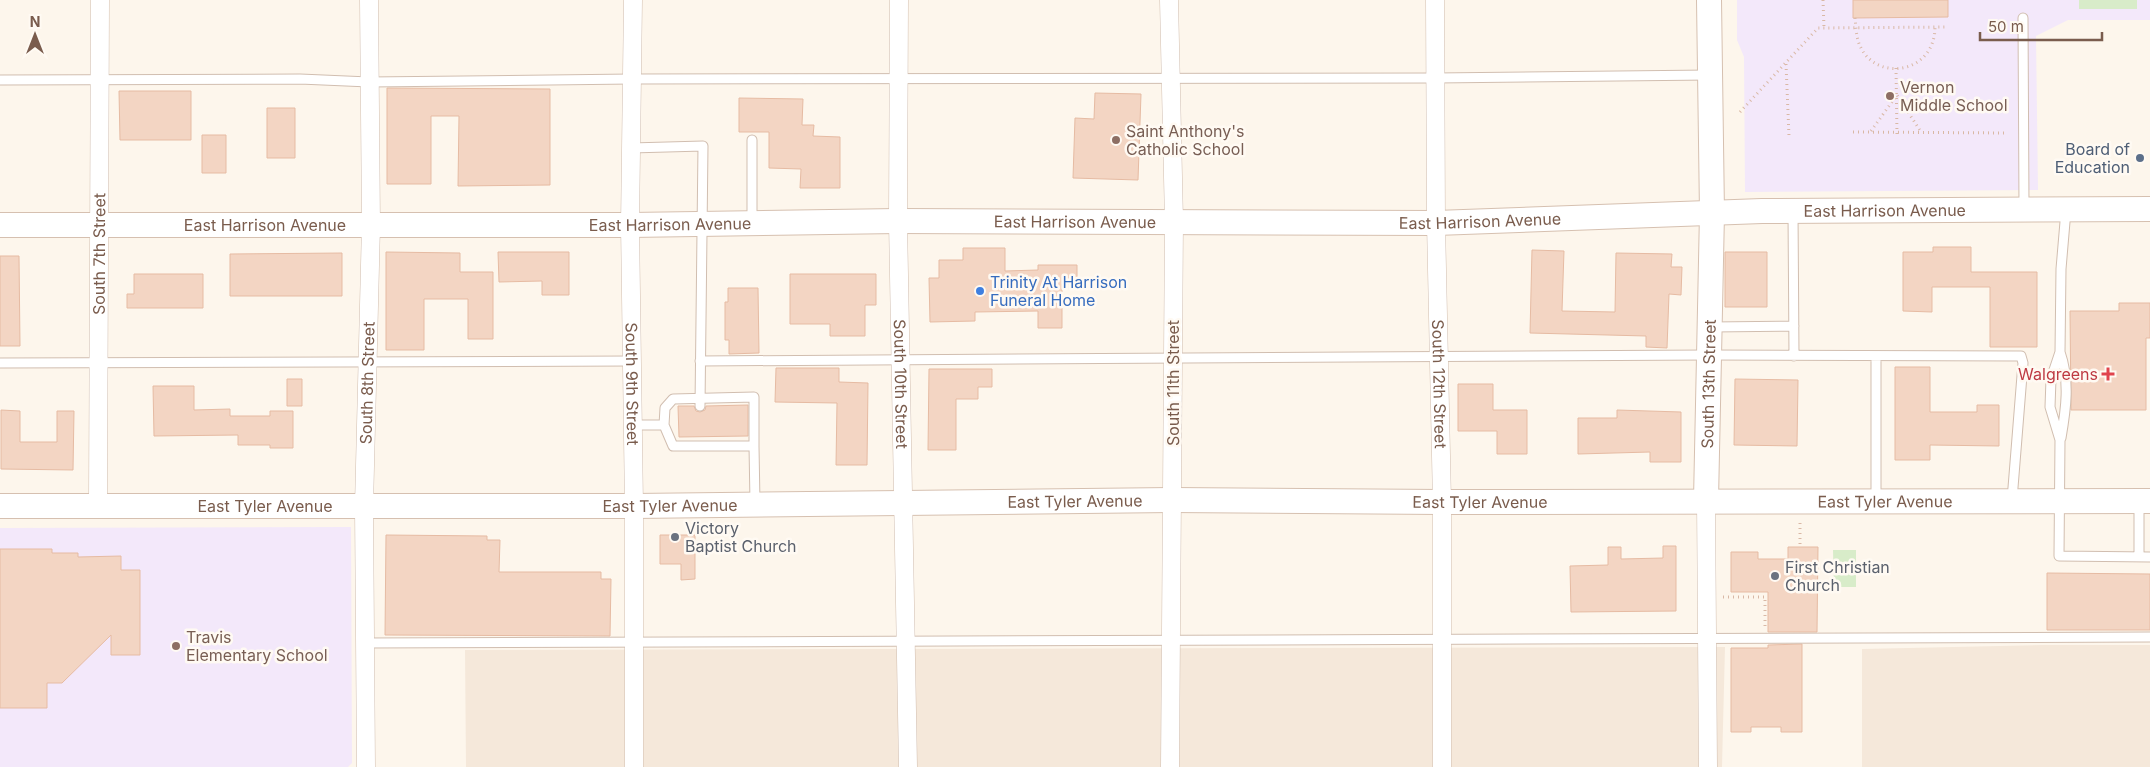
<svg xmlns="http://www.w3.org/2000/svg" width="2150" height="767" font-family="Inter,sans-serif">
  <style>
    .residential { fill: #f5e8da }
    .education { fill: #f3e8fa }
    .green { fill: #d8ecc9 }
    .building { fill: #f3d5c3; stroke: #e6bba3 }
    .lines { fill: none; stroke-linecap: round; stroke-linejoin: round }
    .lane-casing { stroke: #d1beb0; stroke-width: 11 }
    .street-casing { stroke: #d1beb0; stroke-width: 19 }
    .secondary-casing { stroke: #d6c0b0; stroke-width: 26 }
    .path { stroke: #d9b8a5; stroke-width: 3; stroke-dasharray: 1 4; stroke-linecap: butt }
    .lane { stroke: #fff; stroke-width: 9 }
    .street { stroke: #fff; stroke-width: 18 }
    .secondary { stroke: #fff; stroke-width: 24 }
    .education-dot { fill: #8d6e63; stroke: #fffaf3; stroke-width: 2 }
    .service-dot { fill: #5c6f8a; stroke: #fffaf3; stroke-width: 2 }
    .shop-dot { fill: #3f7fe0; stroke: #fffaf3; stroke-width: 2 }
    .health-dot { fill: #e0444e; stroke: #fffaf3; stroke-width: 2 }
    .worship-dot { fill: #6b7280; stroke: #fffaf3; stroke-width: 2 }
    .labels { text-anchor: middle; stroke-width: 5; stroke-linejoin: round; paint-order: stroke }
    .education-label { font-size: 16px; fill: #785e54; stroke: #fffaf3; text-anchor: start }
    .service-label { font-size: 16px; fill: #4e5e75; stroke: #fffaf3; text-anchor: end }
    .street-label { font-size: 16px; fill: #7a5c4d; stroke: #fffaf3 }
    .shop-label { font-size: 16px; fill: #366cbe; stroke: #fffaf3; text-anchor: start }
    .health-label { font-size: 16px; fill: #be3a42; stroke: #fffaf3; text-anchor: end }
    .worship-label { font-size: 16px; fill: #5b616d; stroke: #fffaf3; text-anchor: start }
  </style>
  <rect width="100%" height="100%" fill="#fdf6ec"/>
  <path class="residential" d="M2042,645h108v122h-288v-118z
    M1725,647l-3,120h-1256l-1,-117z"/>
  <path class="education" d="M1737,0h413v20h-82l-32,16 2,154 -293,2 -1,-135 -7,-17z
    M351,527l1,236 -4,4h-348v-239z"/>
  <path class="green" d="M2079,0h58v9h-58z
    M1833,550h23v37h-22z"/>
  <path class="building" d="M1853,0h95v17l-95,1z
    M387,88l163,1v96l-92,1 1,-70h-28v68h-44z
    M119,91h72v49h-71z
    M1095,93l46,1 -3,86 -65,-2 2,-60 19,1z
    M739,98l64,1 -1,26h12l-1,11 27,1v51h-40l1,-19 -32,-1v-36h-30z
    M267,108h28v50h-28z
    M202,135h24v38h-24z
    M1933,247h38v25h66v75h-47v-60h-58v25l-29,-1v-59h30z
    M963,248h42v23l33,-1v-5h39v19h-15v44h-24v-17l-63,1v9l-45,1 -1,-44h10v-18h24z
    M1532,250l32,1 -2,60 53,1 1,-59 56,1 -1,13h11l-1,28 -12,-1 -2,54 -21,-1v-11l-116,-3z
    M386,252l74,1v19h33v67h-25v-40h-44v51h-38z
    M498,252h71v43h-27v-14l-43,1z
    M1725,252h42v55h-42z
    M342,253v43h-112v-42z
    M0,256h19l1,90h-20z
    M134,274h69v34h-76v-14h7z
    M790,274h86v31h-11v31h-35v-12h-40z
    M728,288h30l1,65 -30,1v-14h-4v-38h3z
    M2119,303h31v35h-4v72h-75l-1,-99h49z
    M1895,367h35v45h47v-7h22v41l-69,-1v15h-35z
    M776,368h63v14l29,1 -1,82h-31l1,-62 -62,-1z
    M929,369h63v18h-14v12h-22v51h-28z
    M287,379h15v27h-15z
    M1735,379l63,1 -1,66 -63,-1z
    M1458,384h35v26h34v44h-30v-23h-39z
    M153,386h41v24l36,-1v7h40v-5h23v37h-23v-3h-32v-10l-84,1z
    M748,405v31l-69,1 -1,-31h16l2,5 4,1 5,-2 1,-4z
    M1,410l19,1v31h37v-31h17l-1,59 -72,-1z
    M1617,410l64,2v50h-31v-10l-72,2v-36h39z
    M386,535l101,1v4h13l-1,32h102v7h10l-1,57 -225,-1z
    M660,535h35v44l-14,1v-16h-21z
    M1663,546h13v65l-105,1 -1,-46 38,-1v-18h13v12l42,-1z
    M1788,547h30l-1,85h-49v-40h-37v-40h27v7h30z
    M0,549h52v4h26v4l43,-1v14h19v85h-29v-20l-49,48h-15v25h-47z
    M2047,573l103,1v56h-103z
    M1802,644v88h-21v-5h-30v5h-20v-84h37v-3z"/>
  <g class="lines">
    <g class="lane-casing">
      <path id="lane" d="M2023,18l1,190
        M0,80l300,-1 69,3 263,-3 804,-1 274,-3
        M631,148l72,-2 -3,260
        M2066,210l-5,59 -1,83 -9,27 -1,28 10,33 -1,116 91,1
        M1793,211l1,145
        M752,223v-83
        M1712,327l82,-1
        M2060,352c10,29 6,57 1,86
        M1876,356v144
        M700,361l1009,-6 312,1 2,7 -11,137
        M0,363l632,-2
        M633,425h31l9,21h81l1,57
        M664,425l1,-17 8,-9 81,-2v49
        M2139,502v55
        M365,643l1785,-6"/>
    </g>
    <g class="street-casing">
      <g id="street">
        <path id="s1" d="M633,0l-3,225 4,281v261"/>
        <path id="s2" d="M899,0l-1,221 10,546"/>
        <path d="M1169,0l5,221 -4,546"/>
        <path id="s3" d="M1435,0l1,223 6,279v265"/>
        <path d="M1706,500l2,267"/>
        <path id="s4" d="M98,506l2,-506"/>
        <path id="s5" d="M366,767l-2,-261 7,-281 -2,-225"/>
      </g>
    </g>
    <g class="secondary-casing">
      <g id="secondary">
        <path id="s6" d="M0,225h630l268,-4 538,2 326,-12 388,-2"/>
        <path id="s7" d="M1706,500l6,-287 -3,-213"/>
        <path id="s8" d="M0,506h634l538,-6 270,2 708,-1"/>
      </g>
    </g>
    <path class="path" d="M1823,0l1,28
      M1855,18c1,9 1,21 6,30 17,34 74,25 74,-21
      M1786,64l3,72
      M1896,68l1,67
      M1740,112l78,-84 130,-1
      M1871,131l26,-36 24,37
      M1853,132l155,1
      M1800,523v24
      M1723,597h42v30"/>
    <use href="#lane" class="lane"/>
    <use href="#street" class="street"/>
    <use href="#secondary" class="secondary"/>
  </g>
  <g class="education-dot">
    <circle cx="1890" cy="96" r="5"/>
    <circle cx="1116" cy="140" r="5"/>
    <circle cx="176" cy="646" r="5"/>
  </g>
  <circle class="service-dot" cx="2140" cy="158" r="5"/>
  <circle class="shop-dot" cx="980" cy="291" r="5"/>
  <path class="health-dot" d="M2105.5 366.5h5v5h5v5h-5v5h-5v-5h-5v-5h5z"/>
  <g class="worship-dot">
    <circle cx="675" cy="537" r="5"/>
    <circle cx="1775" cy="576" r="5"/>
  </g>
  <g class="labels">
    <g class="education-label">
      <text x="1900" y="93">Vernon<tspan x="1900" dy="18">Middle School</tspan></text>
      <text x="1126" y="137">Saint Anthony's<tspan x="1126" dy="18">Catholic School</tspan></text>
      <text x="186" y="643">Travis<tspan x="186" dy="18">Elementary School</tspan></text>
    </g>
    <g class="service-label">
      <text x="2130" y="155">Board of<tspan x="2130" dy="18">Education</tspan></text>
    </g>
    <g class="street-label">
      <text dy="6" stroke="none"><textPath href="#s6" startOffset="1885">East Harrison Avenue</textPath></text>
      <text dy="6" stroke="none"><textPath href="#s6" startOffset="1075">East Harrison Avenue</textPath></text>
      <text dy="6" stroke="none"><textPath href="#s6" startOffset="1480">East Harrison Avenue</textPath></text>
      <text dy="6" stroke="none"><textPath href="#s6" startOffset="670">East Harrison Avenue</textPath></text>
      <text dy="6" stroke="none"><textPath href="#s6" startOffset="265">East Harrison Avenue</textPath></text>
      <text dy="6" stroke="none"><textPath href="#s4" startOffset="252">South 7th Street</textPath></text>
      <text dy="6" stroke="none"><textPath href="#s5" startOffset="384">South 8th Street</textPath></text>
      <text dy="6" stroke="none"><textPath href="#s1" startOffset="384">South 9th Street</textPath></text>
      <text transform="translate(1173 383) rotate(-90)" y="6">South 11th Street</text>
      <text dy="6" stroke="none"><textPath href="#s3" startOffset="384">South 12th Street</textPath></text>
      <text dy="6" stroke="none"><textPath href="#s7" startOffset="116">South 13th Street</textPath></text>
      <text dy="6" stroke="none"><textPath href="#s2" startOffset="384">South 10th Street</textPath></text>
      <text dy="6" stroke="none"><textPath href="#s8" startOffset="1885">East Tyler Avenue</textPath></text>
      <text dy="6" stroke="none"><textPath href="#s8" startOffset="1075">East Tyler Avenue</textPath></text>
      <text dy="6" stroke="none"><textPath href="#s8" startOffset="1480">East Tyler Avenue</textPath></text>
      <text dy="6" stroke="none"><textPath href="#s8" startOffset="265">East Tyler Avenue</textPath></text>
      <text dy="6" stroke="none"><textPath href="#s8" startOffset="670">East Tyler Avenue</textPath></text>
    </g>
    <g class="shop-label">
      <text x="990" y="288">Trinity At Harrison<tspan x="990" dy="18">Funeral Home</tspan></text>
    </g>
    <g class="health-label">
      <text x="2098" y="380">Walgreens</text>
    </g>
    <g class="worship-label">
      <text x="685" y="534">Victory<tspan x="685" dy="18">Baptist Church</tspan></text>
      <text x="1785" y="573">First Christian<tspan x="1785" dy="18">Church</tspan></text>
    </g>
  </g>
  <g transform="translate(35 35)" stroke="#fffaf3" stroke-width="4" paint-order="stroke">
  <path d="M0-4L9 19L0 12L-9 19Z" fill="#7a5c4d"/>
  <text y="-8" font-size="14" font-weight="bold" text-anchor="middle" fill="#7a5c4d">N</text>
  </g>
  <path d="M1980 32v8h122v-8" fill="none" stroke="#7a5c4d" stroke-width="2.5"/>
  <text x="1988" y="32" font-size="15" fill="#7a5c4d" stroke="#fffaf3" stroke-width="4" paint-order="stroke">50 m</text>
</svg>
